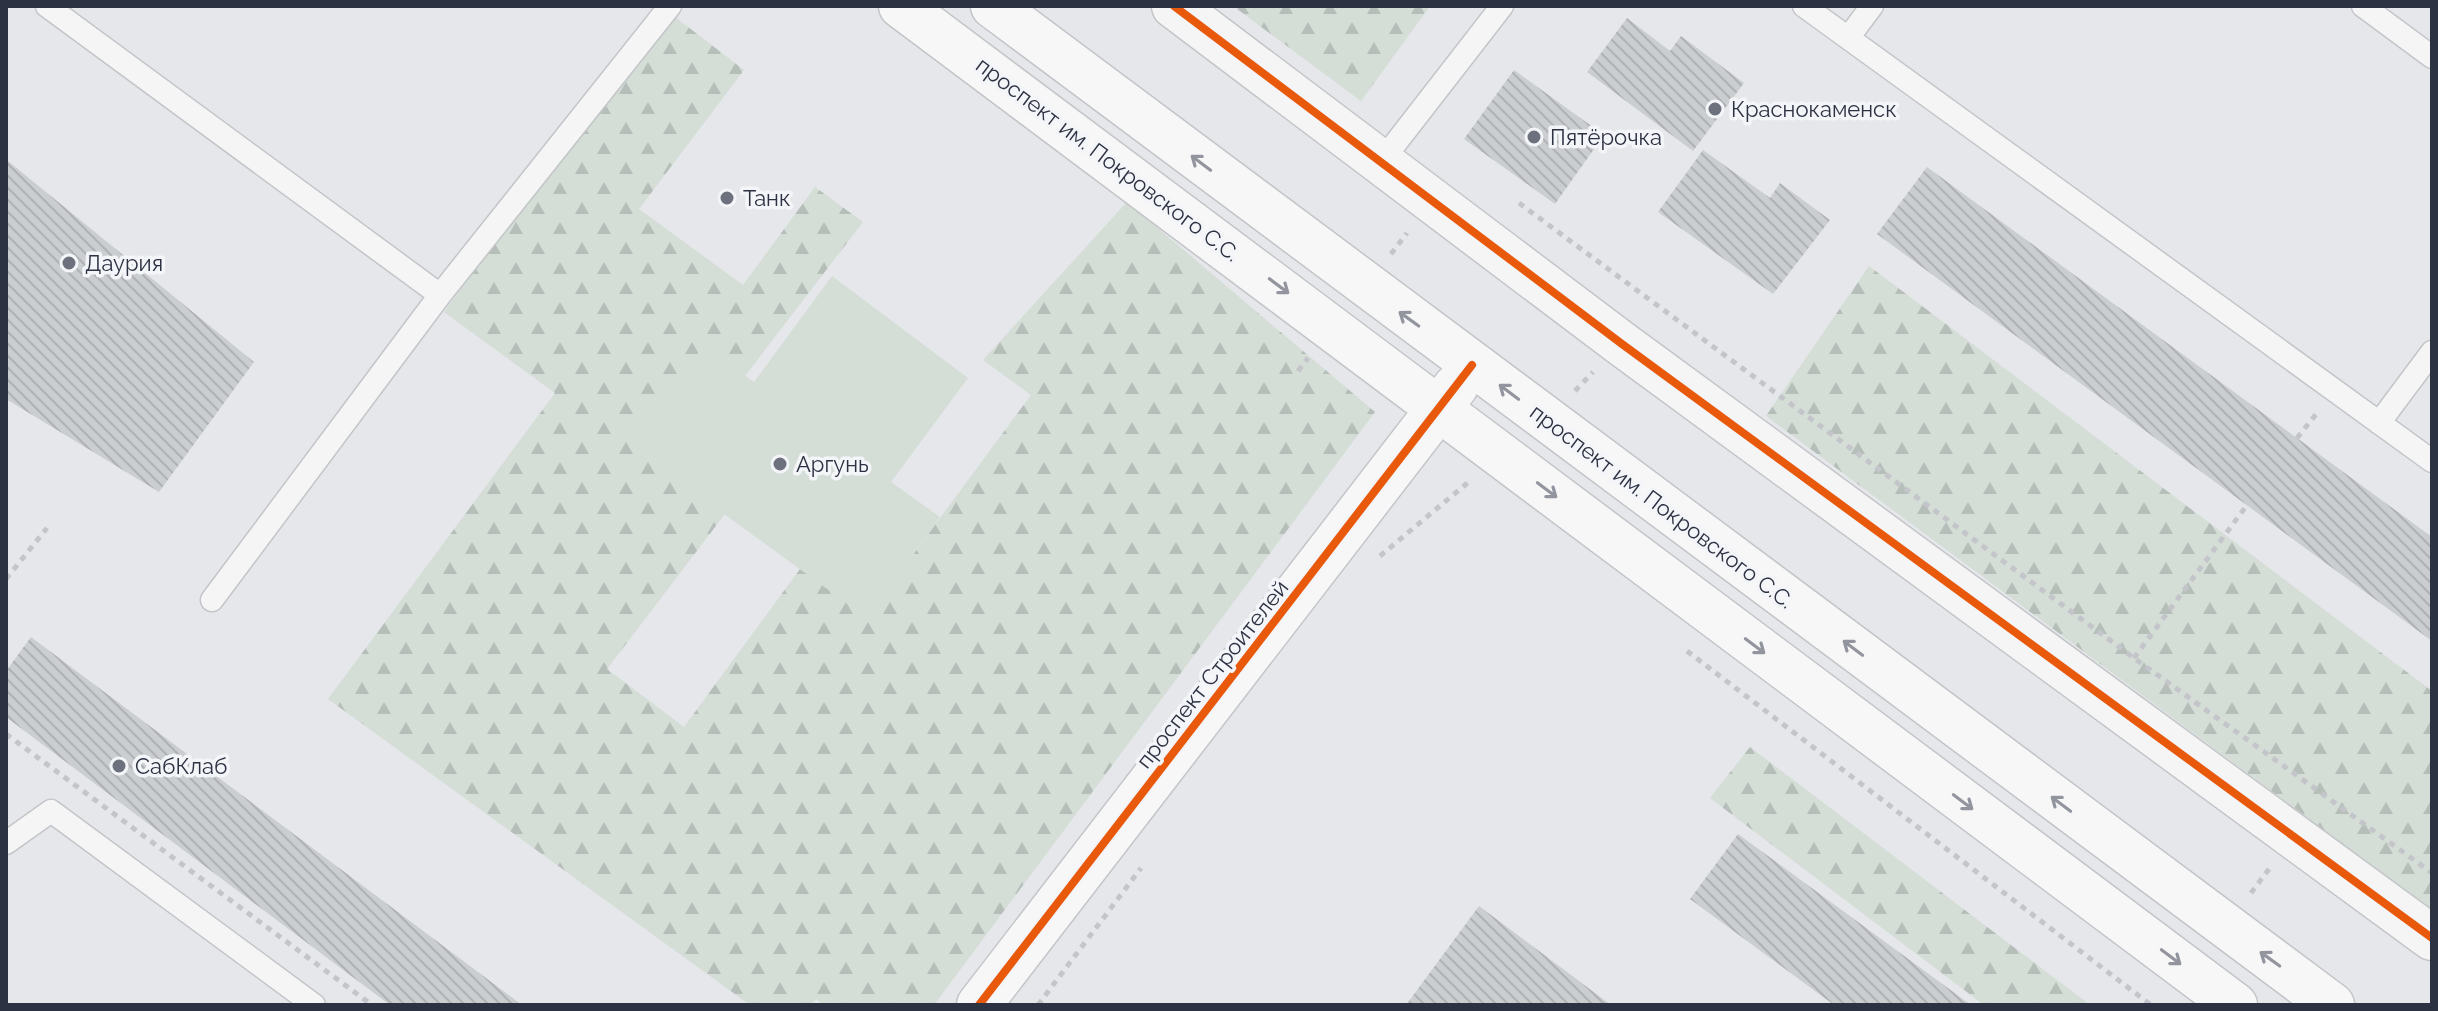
<svg xmlns="http://www.w3.org/2000/svg" width="2438" height="1011" font-family="Raleway,sans-serif">
  <style>
    .forest { fill: url(#forest-firs) }
    .green { fill: #d4ddd6 }
    .building { fill: url(#building-back-hatch) }
    .lines { fill: none; stroke-linecap: round; stroke-linejoin: round }
    .lane-casing { stroke: #c3c5c8; stroke-width: 25 }
    .street-casing { stroke: #c3c5c8; stroke-width: 47 }
    .secondary-casing { stroke: #c3c5c8; stroke-width: 47 }
    .path { stroke: #c4c5ca; stroke-width: 5; stroke-dasharray: 6 6; stroke-linecap: butt }
    .lane { stroke: #f5f5f6; stroke-width: 22 }
    .street { stroke: #f5f5f6; stroke-width: 44 }
    .secondary { stroke: #f7f7f8; stroke-width: 44 }
    .cycleway-casing { stroke: #f4f5f8; stroke-width: 13 }
    .cycleway { stroke: #e8590c; stroke-width: 8 }
    .oneway { stroke: #92949e }
    .poi-dot { fill: #6d717d; stroke: #f4f5f8; stroke-width: 3 }
    .labels { text-anchor: middle; stroke-width: 7; stroke-linejoin: round; paint-order: stroke }
    .poi-label { font-size: 22px; fill: #2d3243; stroke: #f4f5f8; text-anchor: start }
    .street-label { font-size: 22px; fill: #2d3243; stroke: #f4f5f8 }
  </style>
  <defs>
    <pattern id="forest-firs" width="22" height="20" patternUnits="userSpaceOnUse" patternTransform="scale(2)"><rect width="22" height="20" fill="#d4ddd6"/><path d="M5 1l3.5 6h-7zM16 11l3.5 6h-7z" fill="#b6beb9"/></pattern>
    <pattern id="building-back-hatch" width="6" height="6" patternUnits="userSpaceOnUse" patternTransform="scale(2)"><rect width="6" height="6" fill="#cbced1"/><path d="M-1 5l2 2M0 0l6 6M5-1l2 2" fill="none" stroke="#afb1b5"/></pattern>
  </defs>
  <rect width="100%" height="100%" fill="#e5e7ea"/>
  <path class="forest" d="M1233,6h197l-69,95z
    M666,10l78,60 -105,139 104,76 72,-98 48,35 -118,154 -41,-30 -73,100 94,68 -118,155 77,58 116,-158 67,48 164,-222 -48,-35 144,-158 248,210 -441,593h-110l-8,-6 -6,6h-60l-422,-306 227,-306 -111,-81z
    M1869,266l563,425v219l-666,-494z
    M1750,747l340,258h-106l-274,-207z"/>
  <path class="green" d="M832,276l136,102 -77,104 49,35 -73,101 -236,-172 73,-100 50,36z"/>
  <path class="building" d="M1627,18l43,33 11,-15 63,47 -51,68 -106,-79z
    M1514,70l90,65 -49,69 -91,-65z
    M1703,150l67,48 10,-15 50,37 -57,74 -115,-82z
    M8,161l246,201 -95,130 -153,-93z
    M1927,167l505,370v104l-555,-407z
    M31,637l491,368h-132l-384,-288v-46z
    M1738,834l233,171h-137l-144,-106z
    M1479,906l132,99h-205z"/>
  <g class="lines">
    <g class="lane-casing">
      <path id="lane" d="M47,6l393,289
        M1804,6l628,455
        M2363,6l69,51
        M1848,38l24,-32
        M1381,162l121,-156
        M2379,423l53,-71
        M212,600l228,-305 230,-289
        M6,843l45,-32 263,194"/>
    </g>
    <g class="street-casing">
      <path id="street" d="M1174,6l448,338 810,594"/>
    </g>
    <g class="secondary-casing">
      <path id="secondary" d="M901,6l1334,999
        M993,6l1339,999
        M979,1005l477,-619"/>
    </g>
    <path class="path" d="M1519,203l615,455 298,215
      M1391,254l16,-21
      M1298,371l10,-13
      M1575,391l18,-19
      M2297,438l20,-25
      M1380,556l91,-76
      M6,579l41,-51
      M1687,651l464,354
      M2134,658l113,-153
      M6,734l366,271
      M2251,893l18,-24
      M1038,1005l103,-137"/>
    <use href="#lane" class="lane"/>
    <use href="#street" class="street"/>
    <use href="#secondary" class="secondary"/>
    <g class="cycleway-casing">
      <path id="cycleway" d="M1174,6l448,338 810,594
        M979,1005l493,-640"/>
    </g>
    <use href="#cycleway" class="cycleway"/>
  </g>
  <defs><path id="oneway-shaft" d="M-6 0H5M1.5-3L5.5 0L1.5 3" fill="none" stroke-width="1.6" stroke-linecap="round" stroke-linejoin="round" transform="scale(2)"/></defs>
  <g class="oneway">
    <use href="#oneway-shaft" transform="translate(1201 163) rotate(-143)"/>
    <use href="#oneway-shaft" transform="translate(1279 286) rotate(37)"/>
    <use href="#oneway-shaft" transform="translate(1409 319) rotate(-144)"/>
    <use href="#oneway-shaft" transform="translate(1509 392) rotate(-143)"/>
    <use href="#oneway-shaft" transform="translate(1547 490) rotate(37)"/>
    <use href="#oneway-shaft" transform="translate(1755 646) rotate(37)"/>
    <use href="#oneway-shaft" transform="translate(1853 648) rotate(-143)"/>
    <use href="#oneway-shaft" transform="translate(1963 802) rotate(37)"/>
    <use href="#oneway-shaft" transform="translate(2061 804) rotate(-143)"/>
    <use href="#oneway-shaft" transform="translate(2171 957) rotate(37)"/>
    <use href="#oneway-shaft" transform="translate(2270 959) rotate(-144)"/>
  </g>
  <g class="poi-dot">
    <circle cx="1715" cy="109" r="8"/>
    <circle cx="1534" cy="137" r="8"/>
    <circle cx="727" cy="198" r="8"/>
    <circle cx="69" cy="263" r="8"/>
    <circle cx="780" cy="464" r="8"/>
    <circle cx="119" cy="766" r="8"/>
  </g>
  <g class="labels">
    <g class="poi-label">
      <text x="1731" y="117">Краснокаменск</text>
      <text x="1550" y="145">Пятёрочка</text>
      <text x="743" y="206">Танк</text>
      <text x="85" y="271">Даурия</text>
      <text x="796" y="472">Аргунь</text>
      <text x="135" y="774">СабКлаб</text>
    </g>
    <g class="street-label">
      <text transform="translate(1108 159) rotate(37)" y="8">проспект им. Покровского С.С.</text>
      <text transform="translate(1662 506) rotate(37)" y="8">проспект им. Покровского С.С.</text>
      <text transform="translate(1212 674) rotate(-52)" y="8">проспект Строителей</text>
    </g>
  </g>
  <rect width="2438" height="1011" fill="none" stroke="#2d3243" stroke-width="16"/>
</svg>
